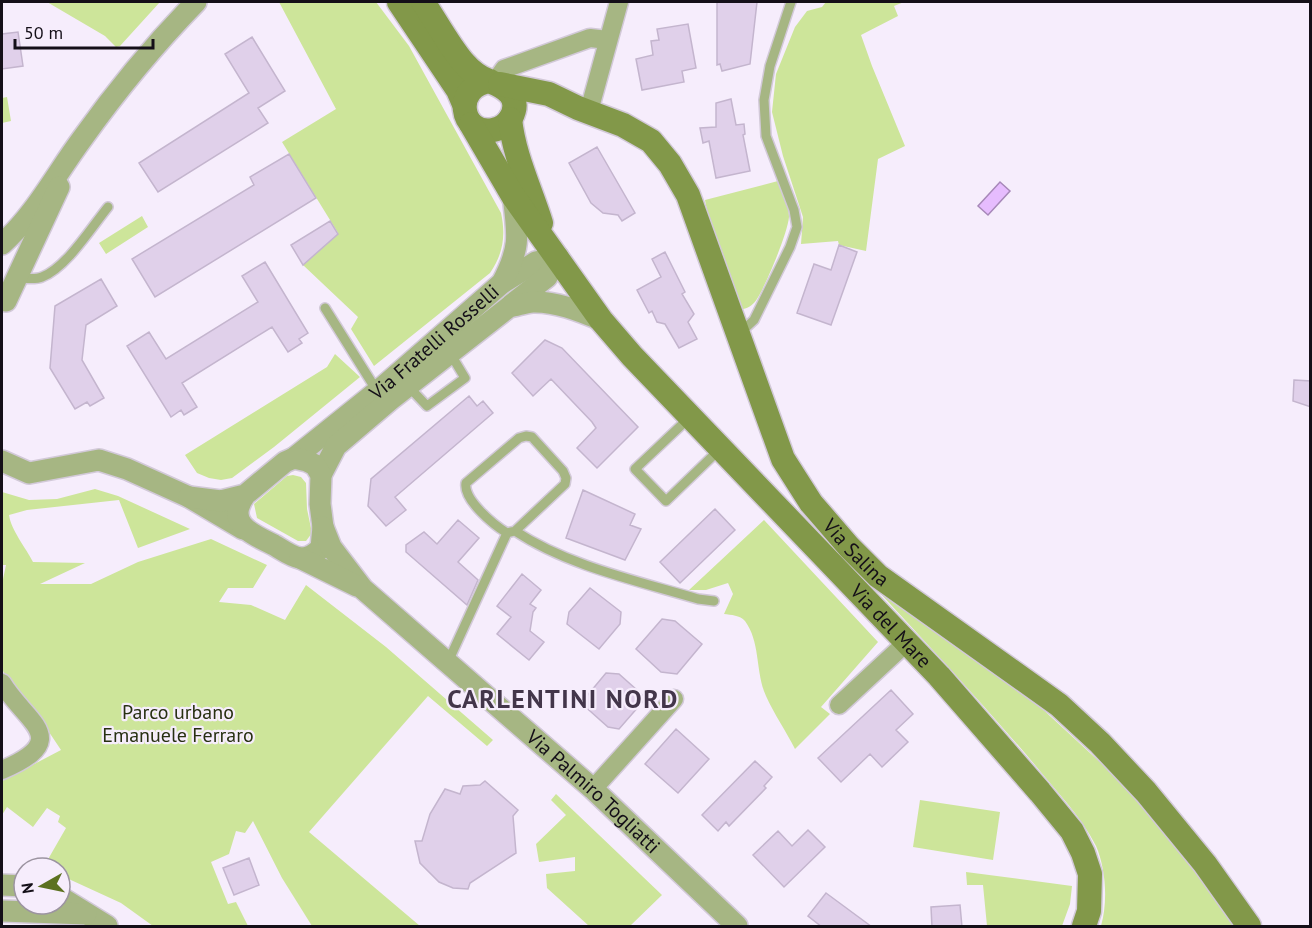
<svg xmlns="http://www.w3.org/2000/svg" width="1312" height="928" font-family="'PT Sans',sans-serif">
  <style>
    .green { fill: #cde59a }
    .water { fill: #e6bcfe; stroke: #a788b9; stroke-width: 1.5 }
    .building { fill: #e0d0ea; stroke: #c4b5ce; stroke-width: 1.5 }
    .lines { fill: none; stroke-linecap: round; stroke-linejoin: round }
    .service-casing { stroke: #d2c9d8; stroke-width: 12 }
    .minor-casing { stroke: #d2c9d8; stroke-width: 21 }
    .tertiary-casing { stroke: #d2c9d8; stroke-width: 24 }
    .secondary-casing { stroke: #d2c9d8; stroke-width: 27 }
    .service { stroke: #a6b683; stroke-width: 9 }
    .minor { stroke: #a6b683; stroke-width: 18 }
    .tertiary { stroke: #a6b683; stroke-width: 21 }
    .secondary { stroke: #829849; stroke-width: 24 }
    .labels { text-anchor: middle; stroke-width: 4.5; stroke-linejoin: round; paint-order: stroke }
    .street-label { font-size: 20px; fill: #140f18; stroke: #f6edfc }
    .park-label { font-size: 20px; fill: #273011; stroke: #f6edfc }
    .district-label { font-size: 26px; font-weight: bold; letter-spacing: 1.5px; fill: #43364a; stroke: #f6edfc }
  </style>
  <rect width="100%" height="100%" fill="#f6edfc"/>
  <path class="green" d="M47,2h113l-40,44 -4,1 -11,-11z
    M279,2h97l33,44 92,167c5,23 2,41 -11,60l-116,93 -23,-37 7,-12 -55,-52 35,-32 -56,-91 54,-33z
    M826,2h78l-10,4 4,10 -37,19 11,31 33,80 -27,13 -12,92 -27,-6 -1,-4 -37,3 2,-27 -20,-61 -11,-44 4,-38 19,-47 12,-16 15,-4z
    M7,97l4,24 -9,2v-25z
    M778,181c5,11 11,23 11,36 -1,15 -23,68 -32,82 -3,5 -8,9 -14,10l-4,-3 -26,-65 -8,-41z
    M142,216l6,11 -42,27 -7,-11z
    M335,354l25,23 -86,70 -42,31 -11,2 -12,-2 -12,-5 -12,-18 142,-88z
    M293,475l8,2 5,6 1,26 5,24 -6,8h-8l-41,-23 -3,-14 33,-28z
    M95,489l23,7 72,33 -52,19 -19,-48 -92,10 -18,5c2,15 17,33 24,47l52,1 -45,21h51l47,-22 73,-23 56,26 -14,23h-25l-9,14 32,3 34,15 21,-35 80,62 107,93 -6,6 -59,-50 -119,136 111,94h-108l-30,-48 -29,-57 -8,12 -9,-2 -7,23 -18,8 17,42 8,-2 12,24h-95l-32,-23 -61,-28v-7h-17l23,-40 -8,-6 2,-6 -13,-8 -14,19 -26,-20 -5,8v-34l59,-31 -20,-30 -31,-35 -8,-16v-85l4,-19h-4v-73l27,8 28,-1z
    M764,520l114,122 -57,65 9,7 -35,35c-9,-18 -21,-35 -29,-53 -11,-24 -5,-53 -21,-75 -5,-6 -14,-6 -21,-7l9,-20 -5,-11 -22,7h-17z
    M879,592l145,100 78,72 63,66 71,96h-135c7,-24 5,-57 -5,-80 -15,-30 -40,-55 -61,-81 -50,-59 -103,-116 -156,-173z
    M556,794l106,101 -32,31h-41l-42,-38 -1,-14 29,-3v-14l-36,5 -3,-18 30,-29 -15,-15z
    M920,800l80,12 -7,48 -80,-13z
    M966,872l106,14 -2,18 -8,22h-75l-4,-41h-16z"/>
  <path class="water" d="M1000,182l10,9 -22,24 -10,-9z"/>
  <path class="building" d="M717,2h40l-7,62 -28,7 -2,-7 -3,1z
    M688,24l8,44 -14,3 2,11 -42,8 -6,-31 17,-4 -2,-14 8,-1 -2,-11z
    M18,32l5,34 -21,3v-35z
    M252,37l33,54 -27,17 10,15 -110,69 -19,-29 110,-70 -24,-39z
    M731,99l5,26 8,-1 1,10 -2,1 7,36 -34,7 -7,-37 -6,2 -3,-15 16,-1v-24z
    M597,147l38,66 -13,8 -4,-6 -15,-2 -12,-10 -22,-40z
    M289,154l27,44 -161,99 -23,-38 122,-74 -4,-8z
    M330,221l8,13 -35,31 -12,-20z
    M839,245l18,7 -26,73 -34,-12 17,-49 17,6z
    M665,252l20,40 -3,2 12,20 -6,8 9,17 -18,9 -14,-24 -8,-2 -5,-11 -3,2 -12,-23 24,-13 -9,-18z
    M265,262l43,71 -9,6 3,4 -14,9 -16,-25 -90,56 15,24 -13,8 -3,-5 -10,7 -44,-71 22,-14 17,27 92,-57 -16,-26z
    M101,279l16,27 -31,19 -4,35 22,38 -14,8 -3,-4 -12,7 -25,-41 5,-62z
    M545,340l17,8 76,79 -41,41 -20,-20 19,-20 -4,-6 -41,-43 -18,17 -21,-23z
    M1294,380l17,1v26l-18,-6z
    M469,396l8,10 6,-5 10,12 -98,84 11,13 -20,16 -18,-20 3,-27z
    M583,490l52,24 -5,11 11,4 -16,31 -59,-22z
    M715,509l20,21 -55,53 -20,-21z
    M458,520l21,18 -21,24 20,18 -11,25 -61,-53v-7l18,-13 13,12z
    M522,574l19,16 -11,14 6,4 -3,4 -3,19 14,11 -15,18 -32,-26 14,-17 -14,-11z
    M590,588l31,24 -1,12 -21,25 -32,-25 2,-12z
    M662,619l13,2 27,23 -25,30 -16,-2 -25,-23z
    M606,673l13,1 27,24 -27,31 -11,-2 -27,-24z
    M891,690l22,24 -17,16 12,12 -26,25 -12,-13 -29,28 -23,-24z
    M676,729l33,30 -31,34 -33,-29z
    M755,761l17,16 -8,9 2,2 -37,38 -3,-4 -8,9 -16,-16z
    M485,781l33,29 -5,6 3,37 -46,30 -2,6 -15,-1 -14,-6 -19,-19 -5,-22h7l8,-27 15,-25 15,5 3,-8 17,-1z
    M808,830l17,17 -41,40 -31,-32 25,-24 14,15z
    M249,858l10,27 -25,10 -11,-27z
    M826,893l46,34h-50l-14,-11z
    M960,905l2,22h-30l-1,-20z"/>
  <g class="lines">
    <g class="service-casing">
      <path id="service" d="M18,278c7,0 17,2 24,-1 24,-9 49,-49 66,-70
        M325,308l52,83
        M740,333l14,-13 36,-73 7,-20 -3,-17 -28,-74 -2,-36 6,-34 21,-64
        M408,386l19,20 38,-28 -15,-25
        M690,417l-55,52 31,32 54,-52
        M526,436l6,1 31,34 3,7 -1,6 -50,47 -8,2c-13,-8 -44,-33 -41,-50l53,-45z
        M515,531c53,35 123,50 183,68l16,2
        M448,662l59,-129"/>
    </g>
    <g class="minor-casing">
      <path id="minor" d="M495,82l9,-13 86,-31 18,2
        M589,111l30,-109
        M2,683c24,40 72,56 0,87
        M839,705l68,-63
        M593,789l81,-90"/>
    </g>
    <g class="tertiary-casing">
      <g id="tertiary">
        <path d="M2,244c33,-29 54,-70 80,-105 35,-49 72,-94 114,-137"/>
        <path d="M502,283l34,-21 22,-5"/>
        <path d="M6,301l53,-114"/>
        <path d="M511,305l36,-28 11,-20"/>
        <path id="s1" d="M294,458l91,-73 117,-102c19,-36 16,-48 11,-87"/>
        <path d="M2,461l27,12 70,-13 28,9 62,28 54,32"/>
        <path d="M321,475l15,-29 54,-46 119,-93c7,-1 15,-4 23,-5 23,-1 48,9 69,18"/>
        <path d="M189,497l32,4 24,-6 40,-33 9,-4 13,3 8,4 6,10 -1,29 3,23 -2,21c-5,5 -13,11 -21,10 -8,-1 -19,-9 -26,-13 -22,-11 -49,-21 -29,-50"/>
        <path id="s2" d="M323,527l8,20 32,42 230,200 144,137"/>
        <path d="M300,558l57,28"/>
        <path d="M2,885l22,1"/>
        <path d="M60,897l47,29"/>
        <path d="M2,911l84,3"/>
      </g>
    </g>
    <g class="secondary-casing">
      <g id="secondary">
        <path d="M399,2l59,88 6,14"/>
        <path d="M423,2c13,19 25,42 40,60 7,8 17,16 26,19 16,6 33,16 22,37 -4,6 -10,11 -18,12 -33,6 -41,-44 -3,-49"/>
        <path id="s3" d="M500,84l49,10 29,14 45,17 28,16 19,23 18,31 95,264 28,44 38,44 29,29 181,129 41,38 46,49 59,72 44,62"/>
        <path d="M510,119c4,37 20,69 31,104"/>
        <path id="s4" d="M471,124l42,72 88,124 31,36 307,320 101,116 32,39 11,22 7,21 -1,37 -5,15"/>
      </g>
    </g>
    <use href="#service" class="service"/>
    <use href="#minor" class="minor"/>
    <use href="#tertiary" class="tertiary"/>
    <use href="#secondary" class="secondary"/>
  </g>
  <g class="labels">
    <g class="street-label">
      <text dy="7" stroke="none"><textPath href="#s1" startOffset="182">Via Fratelli Rosselli</textPath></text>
      <text dy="7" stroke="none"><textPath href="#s3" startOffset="628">Via Salina</textPath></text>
      <text dy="7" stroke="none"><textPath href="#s4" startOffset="657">Via del Mare</textPath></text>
      <text dy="7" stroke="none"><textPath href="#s2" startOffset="381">Via Palmiro Togliatti</textPath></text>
    </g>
    <g class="park-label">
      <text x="178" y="719">Parco urbano<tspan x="178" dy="23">Emanuele Ferraro</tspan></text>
    </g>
    <g class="district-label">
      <text x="563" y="708">CARLENTINI NORD</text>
    </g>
  </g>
  <rect width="1312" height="928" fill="none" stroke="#140f18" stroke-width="6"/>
  <g transform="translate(42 886) rotate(261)"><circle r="28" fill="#f6edfc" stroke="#9c94a1" stroke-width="1.5"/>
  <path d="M0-4.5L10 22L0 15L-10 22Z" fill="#5c7120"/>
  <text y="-9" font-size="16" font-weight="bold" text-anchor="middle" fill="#140f18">N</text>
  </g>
  <path d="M15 39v9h138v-9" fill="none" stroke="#140f18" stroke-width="3"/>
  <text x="24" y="39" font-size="18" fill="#140f18" stroke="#f6edfc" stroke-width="4.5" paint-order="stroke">50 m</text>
</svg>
